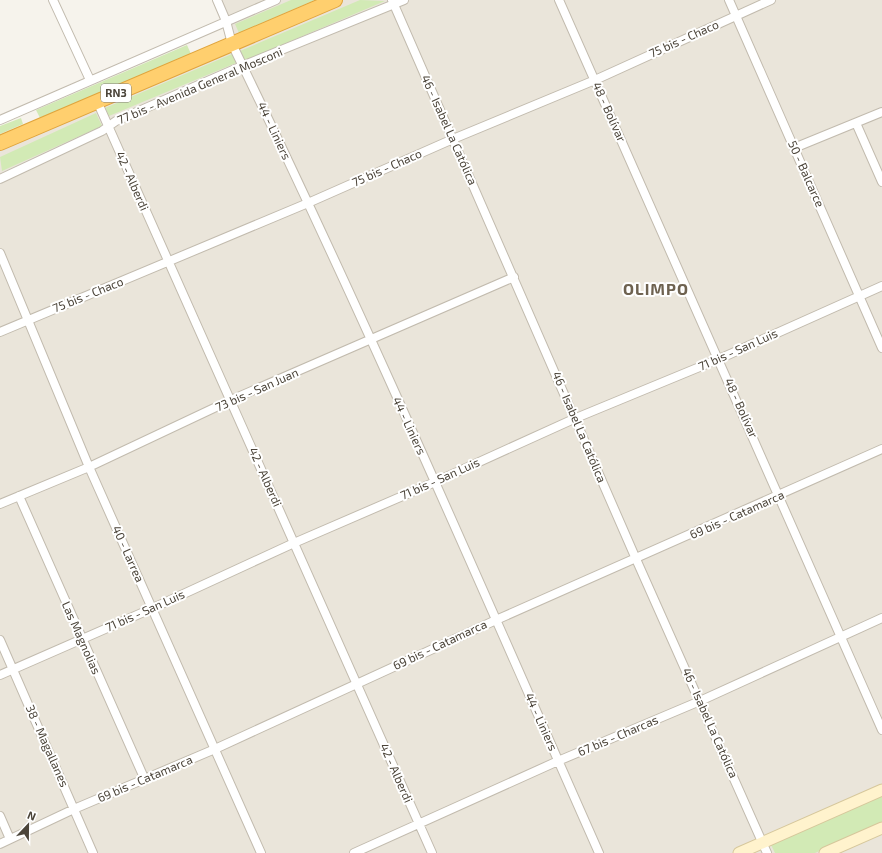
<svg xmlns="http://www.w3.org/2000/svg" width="882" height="853" font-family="'Exo 2',sans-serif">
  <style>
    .residential { fill: #eae5da }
    .green { fill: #d2eab5 }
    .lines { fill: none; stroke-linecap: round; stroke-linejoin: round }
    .street-casing { stroke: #c2bbae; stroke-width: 10 }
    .secondary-casing { stroke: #d6c79b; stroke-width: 13 }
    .highway-casing { stroke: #e0a43c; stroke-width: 16 }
    .street { stroke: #fff; stroke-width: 8 }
    .secondary { stroke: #fff3cd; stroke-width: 11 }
    .highway { stroke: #ffcf6e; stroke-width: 14 }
    .labels { text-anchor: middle; stroke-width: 4; stroke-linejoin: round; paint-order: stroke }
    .shield { fill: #fff; stroke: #817c74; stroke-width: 1 }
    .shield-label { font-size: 11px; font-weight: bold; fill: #4b4439 }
    .street-label { font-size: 12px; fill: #4b4439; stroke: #fff }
    .district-label { font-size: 16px; font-weight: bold; letter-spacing: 1px; fill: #6e6250; stroke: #fff }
  </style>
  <rect width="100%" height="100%" fill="#f6f3ec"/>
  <path class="residential" d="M217,0h665v853h-882v-710l231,-99z"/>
  <path class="green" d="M291,0h24l-76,33 -4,-9z
    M360,0l25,1 -141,60 -4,-10z
    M187,45l4,9 -151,64 -4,-8z
    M232,54l4,9 -127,53 -4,-8z
    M96,113l6,13 -100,45 -2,-14z
    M21,118l2,6 -23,10v-8z
    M882,796v27l-67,30h-40l-4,-8z"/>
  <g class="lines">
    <g class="street-casing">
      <path id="street" d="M53,0l37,80
        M217,0l9,21 6,23c130,266 247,538 367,809
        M392,0l244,559 131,294
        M559,0l323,730
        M729,0l153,348
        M97,101l335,752
        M0,120l276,-120
        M856,123l26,59
        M794,148l88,-36
        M0,179l102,-48 14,-10 126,-55 162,-66
        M0,253l89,214 172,386
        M0,332l308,-129 145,-64 142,-59 176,-80
        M19,496l126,284
        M0,504l89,-37 142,-67 283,-123
        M0,640l93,213
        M0,675l153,-67 141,-65 141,-61 141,-64 143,-59 163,-73
        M0,816l10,23
        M0,844l74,-35 141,-60 281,-129 386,-171
        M354,853l204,-92 142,-60 182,-83"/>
    </g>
    <g class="secondary-casing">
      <path id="secondary" d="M739,853l143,-63
        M825,853l57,-25"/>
    </g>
    <g class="highway-casing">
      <path id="highway" d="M0,143l335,-143"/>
    </g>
    <use href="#street" class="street"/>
    <use href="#secondary" class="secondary"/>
    <use href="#highway" class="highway"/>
  </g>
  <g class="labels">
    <rect class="shield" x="101" y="84" width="30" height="18" rx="3"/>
    <g class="shield-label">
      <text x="116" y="97">RN3</text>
    </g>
    <g class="street-label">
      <text transform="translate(684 39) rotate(-24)" y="4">75 bis - Chaco</text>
      <text transform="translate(200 86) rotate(-23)" y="4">77 bis - Avenida General Mosconi</text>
      <text transform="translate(609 112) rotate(66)" y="4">48 - Bolívar</text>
      <text transform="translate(449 130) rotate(66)" y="4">46 - Isabel La Católica</text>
      <text transform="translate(274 131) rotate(65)" y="4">44 - Liniers</text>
      <text transform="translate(387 168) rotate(-24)" y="4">75 bis - Chaco</text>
      <text transform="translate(806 174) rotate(66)" y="4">50 - Balcarce</text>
      <text transform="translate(132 181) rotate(66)" y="4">42 - Alberdi</text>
      <text transform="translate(88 295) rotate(-22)" y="4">75 bis - Chaco</text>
      <text transform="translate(738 350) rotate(-24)" y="4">71 bis - San Luis</text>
      <text transform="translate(257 390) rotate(-24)" y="4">73 bis - San Juan</text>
      <text transform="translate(741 408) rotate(66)" y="4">48 - Bolívar</text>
      <text transform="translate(409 426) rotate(65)" y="4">44 - Liniers</text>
      <text transform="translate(579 427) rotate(67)" y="4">46 - Isabel La Católica</text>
      <text transform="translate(265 477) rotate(66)" y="4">42 - Alberdi</text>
      <text transform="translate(440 479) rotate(-24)" y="4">71 bis - San Luis</text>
      <text transform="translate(737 515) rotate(-24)" y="4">69 bis - Catamarca</text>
      <text transform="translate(128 554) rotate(66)" y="4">40 - Larrea</text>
      <text transform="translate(145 611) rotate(-24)" y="4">71 bis - San Luis</text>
      <text transform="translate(81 638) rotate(66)" y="4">Las Magnolias</text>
      <text transform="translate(440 645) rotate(-25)" y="4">69 bis - Catamarca</text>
      <text transform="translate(541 722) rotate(66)" y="4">44 - Liniers</text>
      <text transform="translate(710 723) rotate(66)" y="4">46 - Isabel La Católica</text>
      <text transform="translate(618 736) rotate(-23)" y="4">67 bis - Charcas</text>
      <text transform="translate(47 746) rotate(66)" y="4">38 - Magallanes</text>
      <text transform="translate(396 773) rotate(66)" y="4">42 - Alberdi</text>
      <text transform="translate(145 779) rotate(-23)" y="4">69 bis - Catamarca</text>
    </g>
    <g class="district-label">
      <text x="656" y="295">OLIMPO</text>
    </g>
  </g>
  <g transform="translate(28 825) rotate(22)" stroke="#ffffff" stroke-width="3" paint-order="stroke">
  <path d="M0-3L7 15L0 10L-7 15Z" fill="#4b4439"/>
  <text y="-6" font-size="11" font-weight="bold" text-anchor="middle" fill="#4b4439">N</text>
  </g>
</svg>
